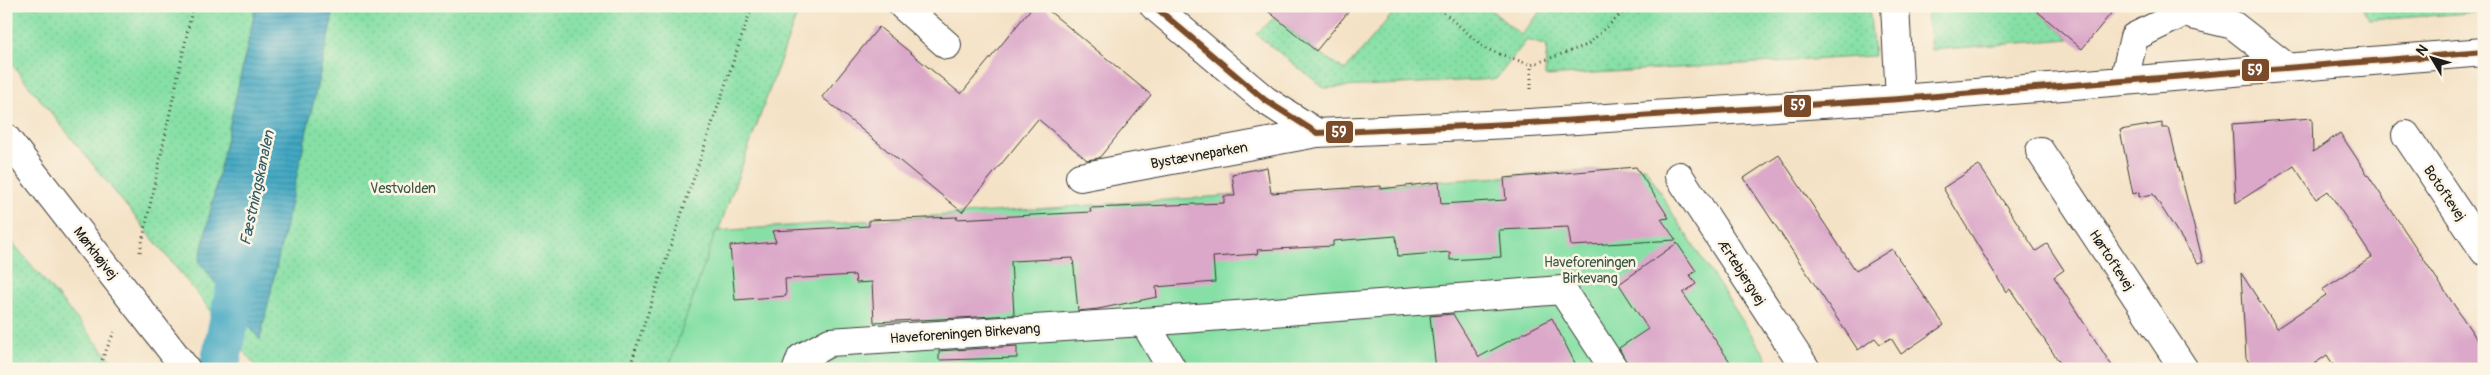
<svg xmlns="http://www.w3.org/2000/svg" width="2490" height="375" font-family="Pangolin,sans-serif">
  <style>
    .park { fill: url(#park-dots); stroke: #517e61 }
    .garden { fill: #86e0a6; stroke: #517e61 }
    .water { fill: url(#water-rules); stroke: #306270 }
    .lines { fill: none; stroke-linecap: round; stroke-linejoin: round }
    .canal { stroke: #43a8c3; stroke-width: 40 }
    .building { fill: #dba8c9 }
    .minor-casing { stroke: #3c3a36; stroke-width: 30 }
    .path { stroke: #3c3a36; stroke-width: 3; stroke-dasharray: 1 4; stroke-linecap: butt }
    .minor { stroke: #fff; stroke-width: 28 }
    .bus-1-casing { stroke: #fcf5e5; stroke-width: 10 }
    .bus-1 { stroke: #7a4b2a; stroke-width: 6 }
    .labels { text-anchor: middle; stroke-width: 5; stroke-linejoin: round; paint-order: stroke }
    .street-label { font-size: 14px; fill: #1c1c1c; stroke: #fcf5e5 }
    .park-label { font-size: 14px; fill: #3c5745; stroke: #fcf5e5 }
    .water-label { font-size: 15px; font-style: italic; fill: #2e5b67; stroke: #fcf5e5 }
    .line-badge { stroke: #fcf5e5; stroke-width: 2 }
    .badge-label { font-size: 14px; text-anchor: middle; font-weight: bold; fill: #fff }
  </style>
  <defs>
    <pattern id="park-dots" width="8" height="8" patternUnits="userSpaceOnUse" patternTransform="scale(1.25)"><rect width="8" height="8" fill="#86e0a6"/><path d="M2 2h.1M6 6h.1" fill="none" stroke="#73c08e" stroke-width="1.8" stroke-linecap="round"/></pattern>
    <pattern id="water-rules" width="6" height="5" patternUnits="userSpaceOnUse" patternTransform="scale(1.25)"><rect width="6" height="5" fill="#43a8c3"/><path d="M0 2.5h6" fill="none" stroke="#37889e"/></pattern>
  </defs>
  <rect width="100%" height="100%" fill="#fcf5e5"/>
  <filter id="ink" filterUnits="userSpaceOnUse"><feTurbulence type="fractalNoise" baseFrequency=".02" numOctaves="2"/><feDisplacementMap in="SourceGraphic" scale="10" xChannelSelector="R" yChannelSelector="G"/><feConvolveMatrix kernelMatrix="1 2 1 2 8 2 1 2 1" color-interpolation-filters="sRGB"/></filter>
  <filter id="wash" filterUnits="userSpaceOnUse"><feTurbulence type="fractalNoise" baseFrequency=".0096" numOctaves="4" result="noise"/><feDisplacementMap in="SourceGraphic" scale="20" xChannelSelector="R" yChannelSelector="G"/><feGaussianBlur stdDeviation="1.12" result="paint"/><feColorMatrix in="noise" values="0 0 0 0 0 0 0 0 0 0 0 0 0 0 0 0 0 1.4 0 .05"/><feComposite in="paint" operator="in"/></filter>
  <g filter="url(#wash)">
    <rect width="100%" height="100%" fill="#f4e2c6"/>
    <path class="park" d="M6,6h794l-132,363h-410l-252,-312z
      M1399,6h87l35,29 24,-29h324l5,50 -329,20 2,-30 -20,-6 -31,39 -172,9 -68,-54 19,-17 41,34 29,19z
      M1926,6h105l39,33 -139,11z
      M2360,6h124v6l-114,8z
      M6,235l113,134h-113z"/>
    <path class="garden" d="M1645,167l29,49 100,153h-1106l48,-138z"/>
    <path class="water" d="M256,6h79l-75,334 -61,-78z"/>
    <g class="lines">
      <path class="canal" d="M219,369l25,-119"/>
    </g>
    <g id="blocks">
      <path class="building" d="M1033,6h10l108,89 -52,63 -12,2 -49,-41 -76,93 -140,-115 57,-70 82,67z
        M1262,6h91l-37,45z
        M2031,6h86l-35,43z
        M2312,118l1,34 27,-19 144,217v19h-148l-9,-14 -20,14h-54l-7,-11 -5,-85 36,55 49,-33 -4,-5 50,-33 -44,-66 -12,8 -22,-33 -58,37 -4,-79z
        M2162,123v5h7l34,134 -5,2 -45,-70 -14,3v-5l-6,2 -13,-64z
        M1779,155l77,116 36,-22 52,76 -43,29 -10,-16 -11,6 -5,-6 -17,12 -114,-172z
        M1979,165l57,86 11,-7 17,26 -10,7 60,92h-50l-54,-80 -4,3 -63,-104z
        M1267,167l4,26 110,-7v3l58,-7 2,22 65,-4 -2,-22 132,-11 33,51 -8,1 15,21 -105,6 -3,-19 -69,3 2,27 -51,3v-8l-52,4 -2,-20 -63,5v5l-76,4 1,4 -45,3 2,25 -59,5 1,10 -59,12 -20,2 -5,-53 -62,3 3,54 -75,4 -65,3 -2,-40 -16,1 -1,-8 -70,4 1,17 -51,4 -5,-54 46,-4 -4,-11 97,-5v-6l89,-3 -2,2 135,-7 -1,-4 134,-5v-7h11l-3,-22z
        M1677,243l19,28 -6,4 6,9 -13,9 52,76h-105l-11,-21 29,-19 -29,-45z
        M1453,314l26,43 73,-39 26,51h-142l-6,-53z
        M1017,346v12l-78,2v-9z"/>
    </g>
  </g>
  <g filter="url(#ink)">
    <use href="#blocks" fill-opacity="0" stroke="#3c3a36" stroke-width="1"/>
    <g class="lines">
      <g class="minor-casing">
        <path id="minor" d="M903,6l44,39
          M1154,6l111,94 52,33 213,-10 370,-24 584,-47
          M1895,6l5,93
          M2124,81l10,-44 49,-24 50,12 55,43
          M2406,135l78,116
          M6,138l180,231
          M2040,151l144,218
          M1679,176l127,193
          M1080,177l237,-44
          M1144,322l28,47
          M797,369l4,-11 29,-16 314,-20 418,-32 52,79"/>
      </g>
      <path class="path" d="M1436,6l50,43 45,16 56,-20 43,-39
        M1531,89v-24
        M140,252l53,-246
        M98,369l16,-37
        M629,369l123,-363"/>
      <use href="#minor" class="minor"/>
      <g class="bus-1-casing">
        <path id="bus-1" d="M1154,6l111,94 52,33 213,-10 370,-24 584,-47"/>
      </g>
      <use href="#bus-1" class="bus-1"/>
    </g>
  </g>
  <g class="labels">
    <g class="street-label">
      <text transform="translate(1199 155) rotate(-10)" y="5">Bystævneparken</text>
      <text transform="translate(2445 193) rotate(56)" y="5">Botoftevej</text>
      <text transform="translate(96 253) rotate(52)" y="5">Mørkhøjvej</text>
      <text transform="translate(2112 260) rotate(57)" y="5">Hørtoftevej</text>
      <text transform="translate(1742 272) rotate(57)" y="5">Ærtebjergvej</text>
      <text transform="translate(965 333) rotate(-4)" y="5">Haveforeningen Birkevang</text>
    </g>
    <g class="park-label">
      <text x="403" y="193">Vestvolden</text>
      <text x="1590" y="267">Haveforeningen<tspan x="1590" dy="16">Birkevang</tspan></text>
    </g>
    <g class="water-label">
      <text transform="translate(257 188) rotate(-78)" y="5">Fæstningskanalen</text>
    </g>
  </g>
  <g class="line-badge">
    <rect x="2241" y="58" width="29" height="24" rx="5" fill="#7a4b2a"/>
    <rect x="1783" y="94" width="29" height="24" rx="5" fill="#7a4b2a"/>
    <rect x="1325" y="120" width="29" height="24" rx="5" fill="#7a4b2a"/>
  </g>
  <g class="badge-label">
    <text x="2255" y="75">59</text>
    <text x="1798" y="110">59</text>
    <text x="1339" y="137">59</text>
  </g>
  <rect width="2490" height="375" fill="none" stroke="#fcf5e5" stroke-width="25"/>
  <g transform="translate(2432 58) rotate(308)" stroke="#fcf5e5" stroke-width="4" paint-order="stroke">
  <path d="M0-4L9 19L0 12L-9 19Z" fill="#1c1c1c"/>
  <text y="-8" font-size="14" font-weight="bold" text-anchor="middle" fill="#1c1c1c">N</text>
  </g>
</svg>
